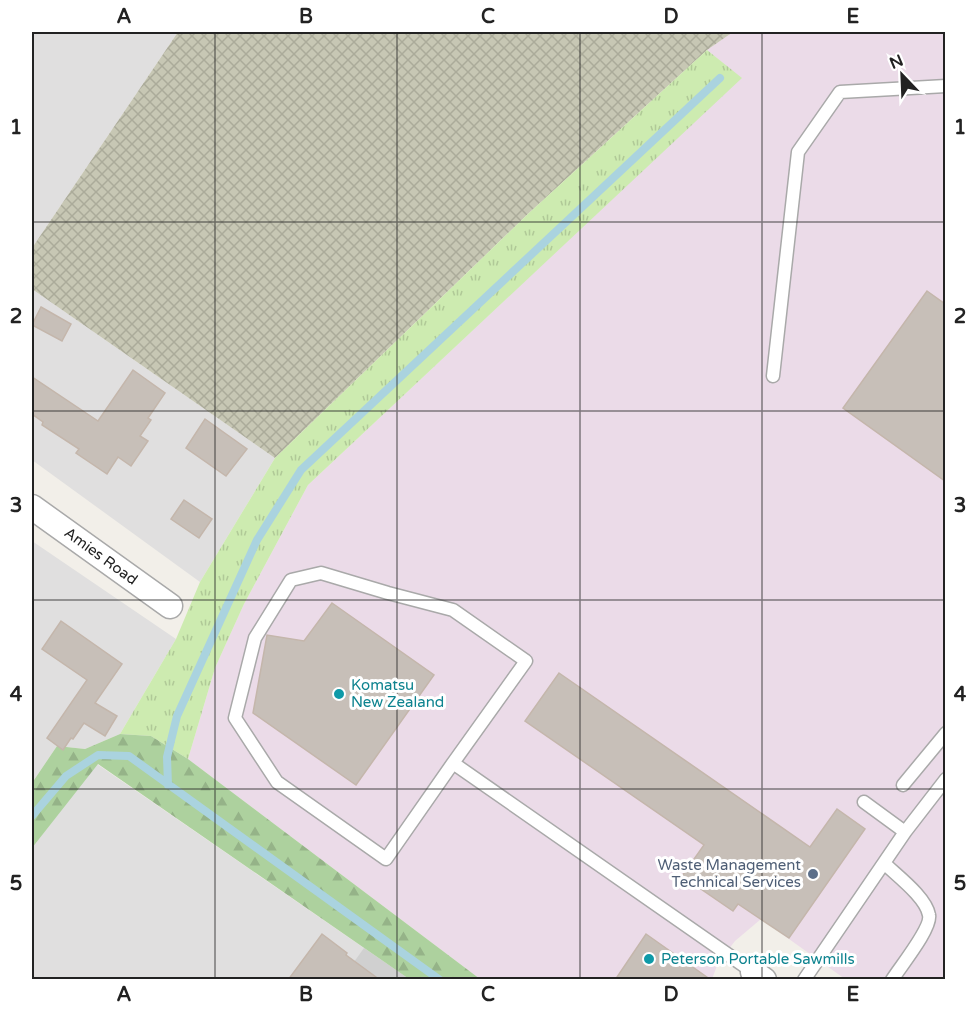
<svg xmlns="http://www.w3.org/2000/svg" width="977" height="1011" font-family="'Varela Round',sans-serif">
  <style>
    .residential { fill: #e0dfdf }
    .industrial { fill: #ebdbe8 }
    .religious { fill: #d0d0d0 }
    .construction { fill: url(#construction-cross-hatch) }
    .grass { fill: url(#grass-tufts) }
    .forest { fill: url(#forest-firs) }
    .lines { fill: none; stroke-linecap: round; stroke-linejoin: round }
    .stream { stroke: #aad3df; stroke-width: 8 }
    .building { fill: #c7bfb8; stroke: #c4b6ab; stroke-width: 1.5 }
    .service-casing { stroke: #a9a9a9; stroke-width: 15 }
    .minor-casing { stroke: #a9a9a9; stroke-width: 27 }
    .service { stroke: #fff; stroke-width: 12 }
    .minor { stroke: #fff; stroke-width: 24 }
    .grid { fill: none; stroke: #222; stroke-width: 1.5; stroke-opacity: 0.55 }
    .culture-dot { fill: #0f9aa8; stroke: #fff; stroke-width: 2 }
    .service-dot { fill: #5c6f8a; stroke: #fff; stroke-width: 2 }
    .labels { text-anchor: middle; stroke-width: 6; stroke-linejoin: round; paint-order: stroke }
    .street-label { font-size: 15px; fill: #222; stroke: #fff }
    .culture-label { font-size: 15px; fill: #0d838f; stroke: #fff; text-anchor: start }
    .service-label { font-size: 15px; fill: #4e5e75; stroke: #fff; text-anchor: end }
    .neatline { fill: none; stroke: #222; stroke-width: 2 }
    .grid-label { font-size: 20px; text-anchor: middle; font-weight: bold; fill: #222 }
  </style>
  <defs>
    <pattern id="construction-cross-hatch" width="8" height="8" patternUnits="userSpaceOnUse" patternTransform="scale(1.5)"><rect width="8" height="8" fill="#c7c7b4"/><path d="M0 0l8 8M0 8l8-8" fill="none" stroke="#abab9a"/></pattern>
    <pattern id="grass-tufts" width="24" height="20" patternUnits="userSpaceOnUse" patternTransform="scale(1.5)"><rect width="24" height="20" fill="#cdebb0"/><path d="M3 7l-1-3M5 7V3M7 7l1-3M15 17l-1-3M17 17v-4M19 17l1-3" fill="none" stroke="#b0c997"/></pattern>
    <pattern id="forest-firs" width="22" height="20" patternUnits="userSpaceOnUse" patternTransform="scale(1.5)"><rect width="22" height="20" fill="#add19e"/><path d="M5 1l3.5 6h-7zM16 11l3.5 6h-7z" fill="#95b388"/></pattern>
  </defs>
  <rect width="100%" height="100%" fill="#f2efe9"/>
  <path class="residential" d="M32,32h146l-146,216z
    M32,289l243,169 -75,124 -168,-122z
    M32,541l144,98 -56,95 -35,15 -28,-3 -25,37z
    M97,764l312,215h-377v-131z"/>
  <path class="industrial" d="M733,32h212v947h-100l-84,-60 -26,22 -17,22 -6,16h-232l-292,-220 27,-91 29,-64 64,-119 433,-407 -34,-28z"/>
  <path class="religious" d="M364,948l45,31 -68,1z"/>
  <path class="construction" d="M178,32h555l-26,18 -178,163 -254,245 -243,-169v-41z"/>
  <path class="grass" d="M707,50l35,28 -434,407 -64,119 -29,64 -27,91 -37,-23 -31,-2 56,-95 24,-57 75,-124 254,-245z"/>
  <path class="forest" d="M120,734l31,2 37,23 292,220h-71l-311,-215 -66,84v-65l25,-37 28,3z"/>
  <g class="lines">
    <path class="stream" d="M168,785l-1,-28 10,-41 80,-176 44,-70 419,-392
      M32,816l34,-40 32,-21 31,1 311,224"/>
  </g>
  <path class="building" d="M927,291l18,13v177l-102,-73z
    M41,307l30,17 -9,17 -30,-16z
    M133,370l32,23 -17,25 3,2 -11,16 8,5 -17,25 -13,-9 -11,17 -31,-21 3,-4 -37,-24 1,-3 -11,-8v-37l66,44z
    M205,419l42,30 -21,27 -40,-28z
    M184,500l28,19 -13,19 -28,-19z
    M332,603l102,72 -78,110 -103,-72 14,-78 37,6z
    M61,621l61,43 -27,39 22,13 -12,20 -21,-13 -11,16 -2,-1 -8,12 -16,-12 40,-58 -45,-31z
    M559,673l251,174 27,-38 28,20 -76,109 -51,-34 -5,7 -51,-35 22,-31 -179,-124z
    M322,934l25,19 -1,2 34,25h-92z
    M646,934l65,46h-96z"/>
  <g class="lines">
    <g class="service-casing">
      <path id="service" d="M773,376l25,-224 42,-60 106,-6
        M453,763l73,-102 -73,-51 -65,-17 -67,-20 -30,7 -36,58 -20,80 42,64 109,77 67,-96 300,209
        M903,785l43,-52
        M905,832l41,-53
        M884,863c12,12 42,34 45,52 3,13 -29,52 -37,65
        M804,980l101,-148 -41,-30"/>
    </g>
    <g class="minor-casing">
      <path id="minor" d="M32,507l138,99
        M753,972l11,8"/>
    </g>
    <use href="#service" class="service"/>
    <use href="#minor" class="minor"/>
  </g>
  <path class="grid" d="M215,32v948M397,32v948M580,32v948M762,32v948M32,222h914M32,411h914M32,600h914M32,789h914"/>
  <g class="culture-dot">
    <circle cx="339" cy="694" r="6"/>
    <circle cx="649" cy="959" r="6"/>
  </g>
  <circle class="service-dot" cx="813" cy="874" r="6"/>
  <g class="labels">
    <g class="street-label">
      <text transform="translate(101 556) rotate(36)" y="5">Amies Road</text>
    </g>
    <g class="culture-label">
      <text x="351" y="690">Komatsu<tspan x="351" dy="17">New Zealand</tspan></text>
      <text x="661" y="964">Peterson Portable Sawmills</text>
    </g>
    <g class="service-label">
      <text x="801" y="870">Waste Management<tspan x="801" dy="17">Technical Services</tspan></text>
    </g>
  </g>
  <rect width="977" height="1011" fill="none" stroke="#ffffff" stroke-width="66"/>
  <g transform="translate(902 75) rotate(337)" stroke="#ffffff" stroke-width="4.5" paint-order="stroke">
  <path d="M0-4.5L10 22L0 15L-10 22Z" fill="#222222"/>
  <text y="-9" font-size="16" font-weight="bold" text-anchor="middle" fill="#222222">N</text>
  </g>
  <rect x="33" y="33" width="911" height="945" class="neatline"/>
  <g class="grid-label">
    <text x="124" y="23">A</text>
    <text x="306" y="23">B</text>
    <text x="488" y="23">C</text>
    <text x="671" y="23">D</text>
    <text x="853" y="23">E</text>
    <text x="16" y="134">1</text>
    <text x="960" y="134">1</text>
    <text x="16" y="323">2</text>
    <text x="960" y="323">2</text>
    <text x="16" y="512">3</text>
    <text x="960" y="512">3</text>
    <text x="16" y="701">4</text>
    <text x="960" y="701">4</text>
    <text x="16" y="890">5</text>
    <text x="960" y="890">5</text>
    <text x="124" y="1001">A</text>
    <text x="306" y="1001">B</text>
    <text x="488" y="1001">C</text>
    <text x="671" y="1001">D</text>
    <text x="853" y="1001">E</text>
  </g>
</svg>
